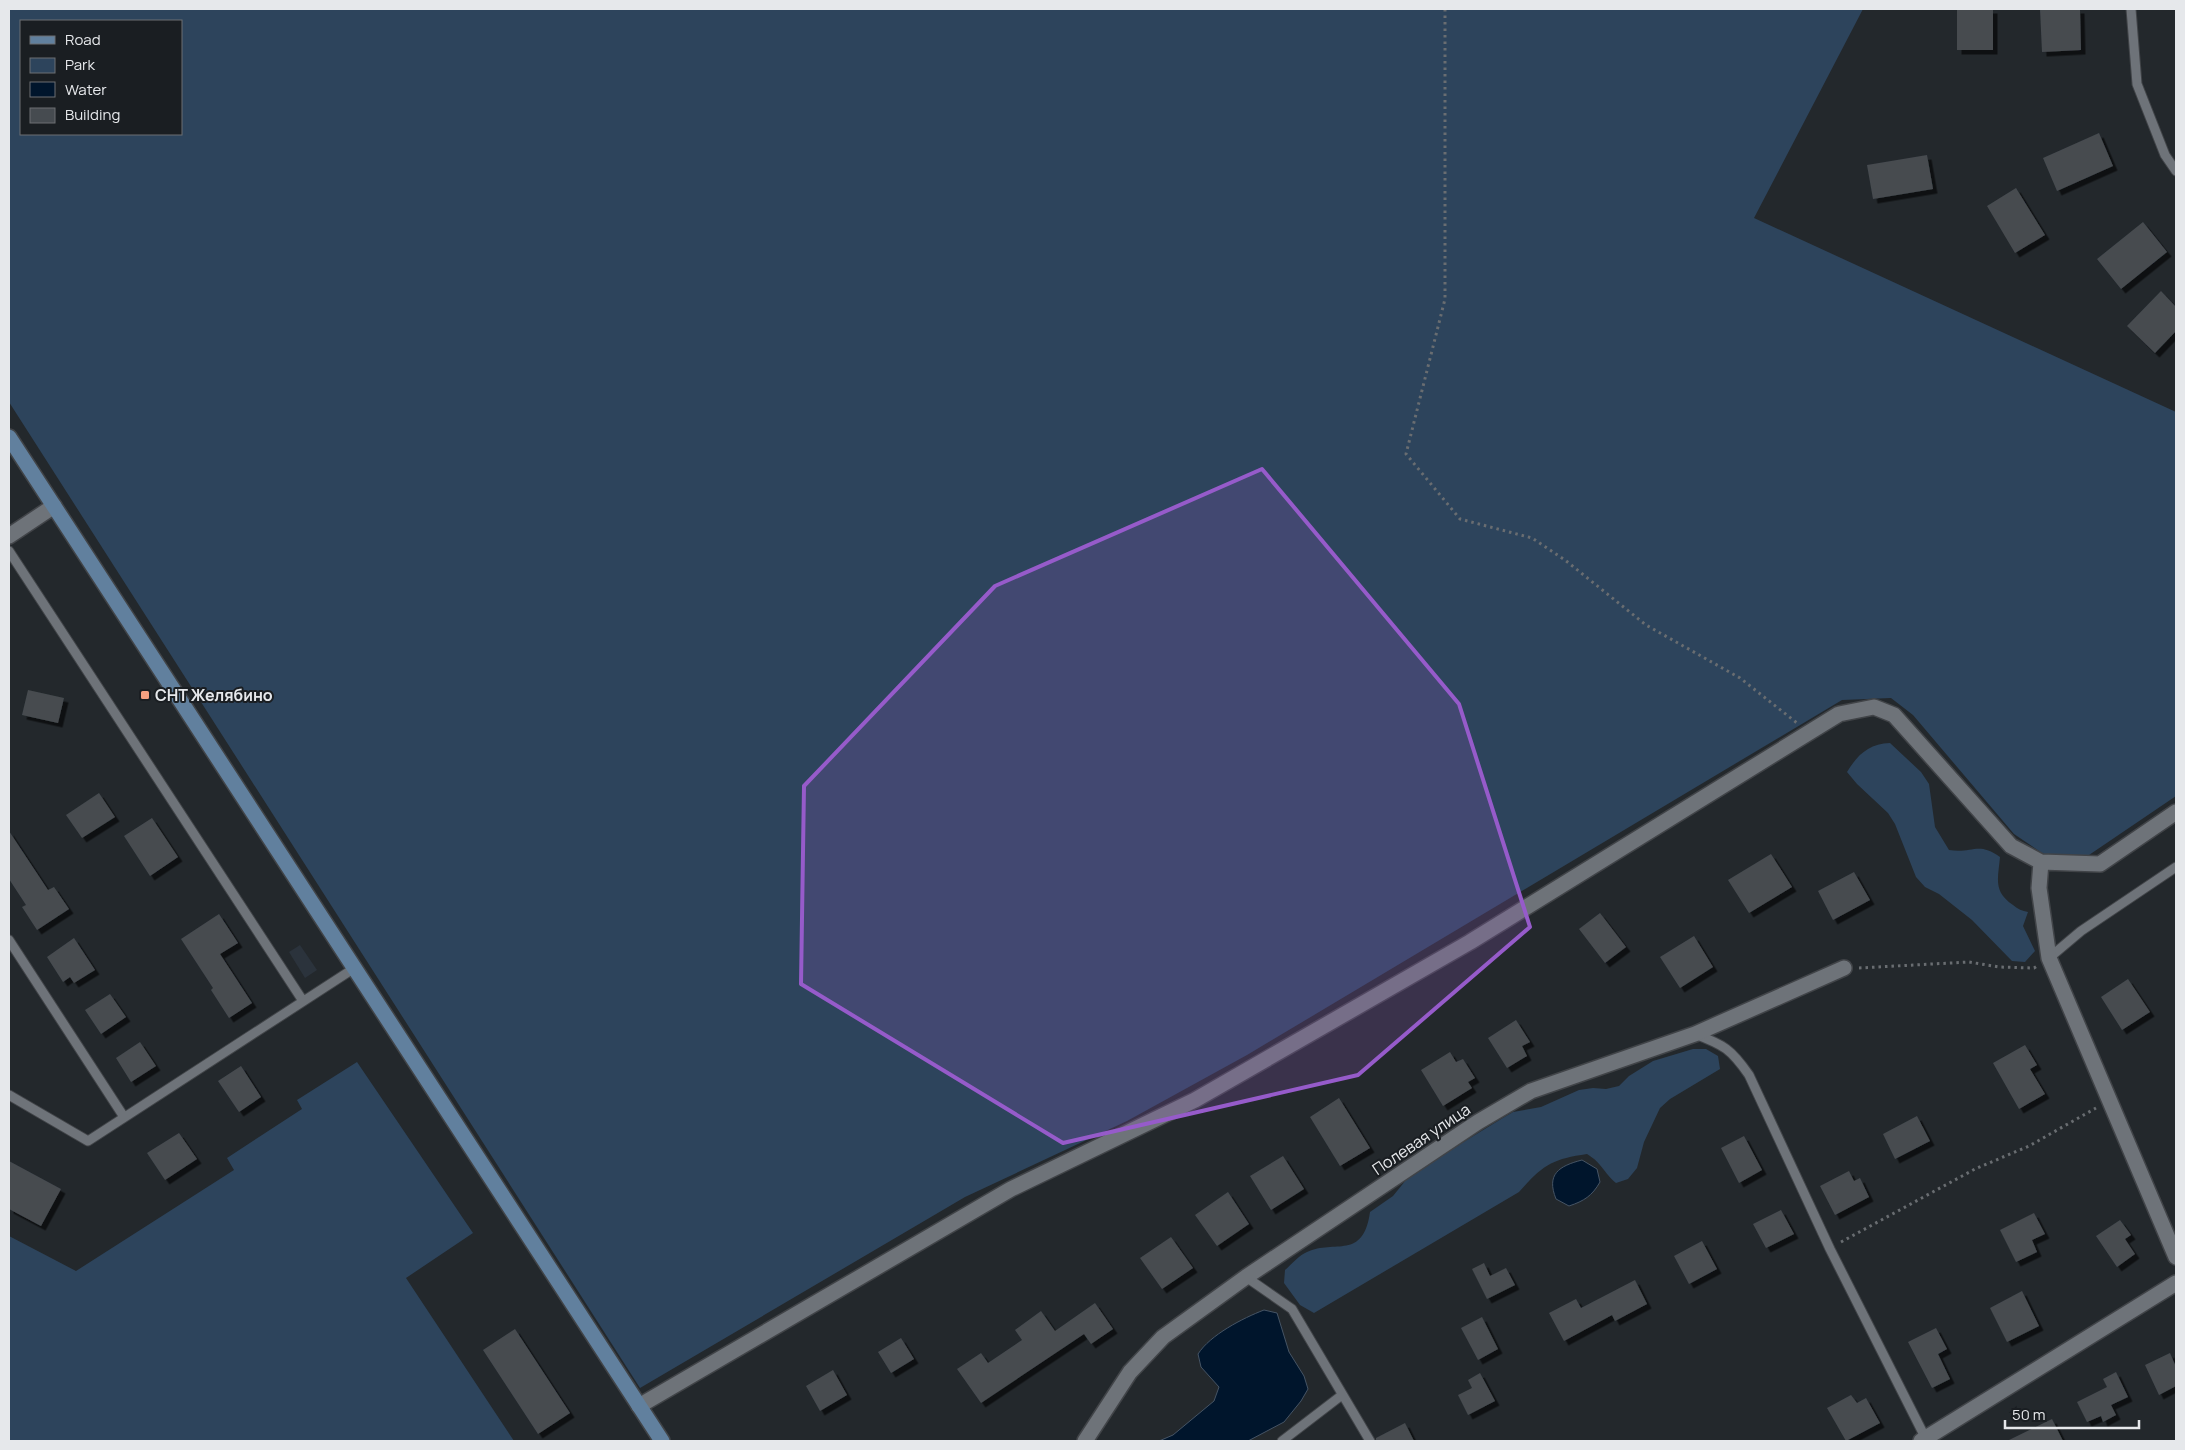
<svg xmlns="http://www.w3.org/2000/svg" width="2185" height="1450" font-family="Manrope,sans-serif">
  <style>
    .built { fill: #2b333c }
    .green { fill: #2d445c; fill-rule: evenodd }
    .water { fill: #00152c; stroke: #455465 }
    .building { fill: #464b50; filter: url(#shadow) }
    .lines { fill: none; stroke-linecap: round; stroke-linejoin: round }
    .lane-casing { stroke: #414448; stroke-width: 11 }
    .street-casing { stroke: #414448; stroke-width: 18 }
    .secondary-casing { stroke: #414448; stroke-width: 18 }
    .path { stroke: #696d71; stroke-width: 3; stroke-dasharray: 2.5 4; stroke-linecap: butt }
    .lane { stroke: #6e7379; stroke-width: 9 }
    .street { stroke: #6e7379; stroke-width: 15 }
    .secondary { stroke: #61809e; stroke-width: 15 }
    .marked { fill: #965bca; fill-opacity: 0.2; stroke: #965bca; stroke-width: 4; stroke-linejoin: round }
    .poi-dot { fill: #f3a081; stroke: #1a1e22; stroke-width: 2 }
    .labels { text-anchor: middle; stroke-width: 4; stroke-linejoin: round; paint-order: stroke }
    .poi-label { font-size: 16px; font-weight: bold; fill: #e6e8eb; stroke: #1a1e22; text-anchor: start }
    .street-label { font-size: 16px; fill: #e6e8eb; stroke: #1a1e22 }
  </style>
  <defs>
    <filter id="shadow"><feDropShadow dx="4.5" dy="4.5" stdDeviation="0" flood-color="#0009"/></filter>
  </defs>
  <rect width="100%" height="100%" fill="#23282c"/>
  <path class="built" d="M300,945l17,25 -12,8 -16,-26z"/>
  <path class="green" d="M9,9h1854l-109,209 422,194v384l-87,59h-44l-31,-21 -101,-119 -22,-17 -49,2 -595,355 -120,66 -162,76 -325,191 -631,-986zM181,21v113h-160v-113z
    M1890,743l31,29 8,12 6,43 14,23c23,4 29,-9 51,7 -2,22 -7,34 13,48 5,4 9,6 15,7l-5,14 12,25 -10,11 -13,-1 -40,-41 -33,-26 -14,-7 -9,-10 -21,-53 -7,-11 -31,-29 -10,-12c11,-18 22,-28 43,-29z
    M1693,1049h13l12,7 2,13 -50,30 -10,9 -16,34 -7,26 -9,11 -12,4c-13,-11 -14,-20 -29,-29 -35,5 -44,11 -68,38l-205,121 -14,-8 -16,-22 1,-13c7,-6 14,-15 22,-18 28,-13 56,9 63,-40l23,-16 17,-21 91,-56 12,-7 28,-5 38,-17 14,-2 13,1 13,-3 10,-10 24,-15z
    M357,1062l116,171 -67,45 108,163h-505v-205l67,35 158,-101 -7,-12 75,-49 -5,-9z"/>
  <path class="water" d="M1582,1160l15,9 3,13c-8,14 -16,19 -31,24l-13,-7c-10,-25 3,-33 26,-39z
    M1264,1310l13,3 12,39 15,24 4,13 -7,12 -17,21 -36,19h-89l14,-6 41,-34 5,-14 -18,-20 -3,-13c12,-19 45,-36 66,-44z"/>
  <path class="building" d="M1957,9h36v41h-36z
    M2040,9h40l1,41 -39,2z
    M2099,133l14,33 -56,25 -14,-33z
    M1927,155l6,34 -60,10 -6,-34z
    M2016,188l29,47 -30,18 -28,-47z
    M2143,222l24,30 -46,37 -24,-30z
    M2161,291l15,16v24l-21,22 -28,-27z
    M28,690l36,8 -6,25 -36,-8z
    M99,793l16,24 -33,21 -16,-23z
    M152,818l26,39 -28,19 -26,-40z
    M9,831l39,59 6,-3 15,22 -32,21 -15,-23 4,-2 -17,-26z
    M1771,854l21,33 -43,26 -21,-33z
    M1854,872l16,28 -37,20 -15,-29z
    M1600,913l26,34 -21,16 -26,-34z
    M219,914l19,29 -18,11 32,49 -23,15 -18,-28 2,-2 -32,-49z
    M1694,936l19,31 -33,21 -20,-31z
    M74,938l21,32 -21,13 -4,-6 -7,5 -16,-25z
    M2128,979l22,33 -28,18 -21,-33z
    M110,994l16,23 -25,17 -16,-24z
    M1516,1020l14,22 -8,4 5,10 -20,12 -19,-30z
    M140,1042l16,24 -25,16 -15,-24z
    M2025,1045l12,20 -7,4 15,25 -26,15 -26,-46z
    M1450,1052l6,10 7,-3 12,19 -7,4 4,6 -29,18 -22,-36z
    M241,1066l20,31 -22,15 -21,-31z
    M1339,1098l31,50 -30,18 -30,-49z
    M1917,1116l13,25 -35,18 -12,-25z
    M179,1133l18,26 -32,21 -18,-27z
    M1744,1136l18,34 -23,13 -18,-35z
    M1283,1156l21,33 -33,21 -21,-34z
    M9,1161l52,28 -20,37 -32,-17z
    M1849,1171l5,10 6,-3 9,19 -34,18 -15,-29z
    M1228,1192l21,32 -32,22 -22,-31z
    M1781,1210l13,24 -28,14 -13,-24z
    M2034,1213l11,21 -13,6 5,12 -21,10 -16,-32z
    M2120,1220l11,15 -6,4 10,15 -18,13 -21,-31z
    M1171,1237l22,31 -31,21 -22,-31z
    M1702,1241l15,28 -28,15 -15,-28z
    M1484,1263l6,13 16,-8 9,17 -28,14 -15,-30z
    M1635,1280l12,24 -32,17 -3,-6 -48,26 -15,-28 27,-14 5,9z
    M2022,1291l17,35 -32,16 -17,-34z
    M1095,1303l18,26 -22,15 -7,-10 -103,69 -24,-34 24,-16 7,10 34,-23 -7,-10 26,-19 14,20z
    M1482,1317l16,32 -20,11 -17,-32z
    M1936,1328l11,21 -9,5 12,25 -18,9 -24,-46z
    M515,1329l55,84 -32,21 -55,-84z
    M901,1338l13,21 -23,14 -13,-21z
    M2170,1353l6,14v19l-17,9 -14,-30z
    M833,1370l14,25 -27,16 -14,-25z
    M2116,1372l12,25 -17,8 5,10 -13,7 -2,-6 -14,6 -10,-20 30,-15 -4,-8z
    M1480,1373l15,28 -27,14 -10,-20 14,-7 -4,-8z
    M1851,1395l6,8 9,-5 14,25 -34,18 -19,-33z
    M2052,1419l11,22h-56z
    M1405,1423l9,18h-38v-3z"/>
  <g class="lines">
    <g class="lane-casing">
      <path id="lane" d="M2131,9l6,75 28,71 11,16
        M9,551l294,450
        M9,940l115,177
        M2049,958l32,-27 95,-64
        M1695,1034c29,11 36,15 54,41l81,174 96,190
        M9,1095l79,46 265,-172
        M1246,1277l46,32 78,132
        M1282,1441l60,-46"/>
    </g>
    <g class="street-casing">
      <path id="street" d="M9,536l45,-30
        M2041,862l-2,26 10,70 127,299
        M639,1406l372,-217 184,-89 275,-158 369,-228 35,-7 20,8 117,131 30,16 59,2 76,-52
        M1085,1441l45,-69 33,-35 83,-60 232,-155 53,-31 164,-57 149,-66
        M1921,1441l255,-158"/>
    </g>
    <g class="secondary-casing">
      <path id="secondary" d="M9,437l653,1004"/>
    </g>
    <path class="path" d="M1445,9v290l-39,155 54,65 72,19 33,22 81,65 94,53 57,45
      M1859,968l110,-6 30,5 35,1 3,-2
      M1841,1242l134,-73 54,-23 67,-38"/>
    <use href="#lane" class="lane"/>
    <use href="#street" class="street"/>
    <use href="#secondary" class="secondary"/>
  </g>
  <path class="marked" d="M1262,469l197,235 71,223 -172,148 -295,68 -262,-159 3,-198 191,-200z"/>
  <rect class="poi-dot" x="140" y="690" width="10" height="10" rx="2.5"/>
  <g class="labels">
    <g class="poi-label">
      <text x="155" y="701">СНТ Желябино</text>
    </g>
    <g class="street-label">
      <text transform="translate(1421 1139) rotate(-34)" y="6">Полевая улица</text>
    </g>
  </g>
  <rect width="2185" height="1450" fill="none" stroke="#e6e8eb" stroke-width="20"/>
  <rect x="20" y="20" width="162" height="115" fill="#1a1e22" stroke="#6c6f72"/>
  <rect x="30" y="36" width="25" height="8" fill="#61809e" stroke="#6c6f72"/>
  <text x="65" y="45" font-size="15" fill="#e6e8eb">Road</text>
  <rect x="30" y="58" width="25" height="15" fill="#2d445c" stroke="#6c6f72"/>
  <text x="65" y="70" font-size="15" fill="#e6e8eb">Park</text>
  <rect x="30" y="82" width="25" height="15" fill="#00152c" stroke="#6c6f72"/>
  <text x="65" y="95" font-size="15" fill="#e6e8eb">Water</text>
  <rect x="30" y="108" width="25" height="15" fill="#464b50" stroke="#6c6f72"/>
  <text x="65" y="120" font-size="15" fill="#e6e8eb">Building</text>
  <path d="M2005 1420v8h134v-8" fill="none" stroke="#e6e8eb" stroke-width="2.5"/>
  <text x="2012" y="1420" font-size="15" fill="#e6e8eb" stroke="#1a1e22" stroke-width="4" paint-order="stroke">50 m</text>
</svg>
